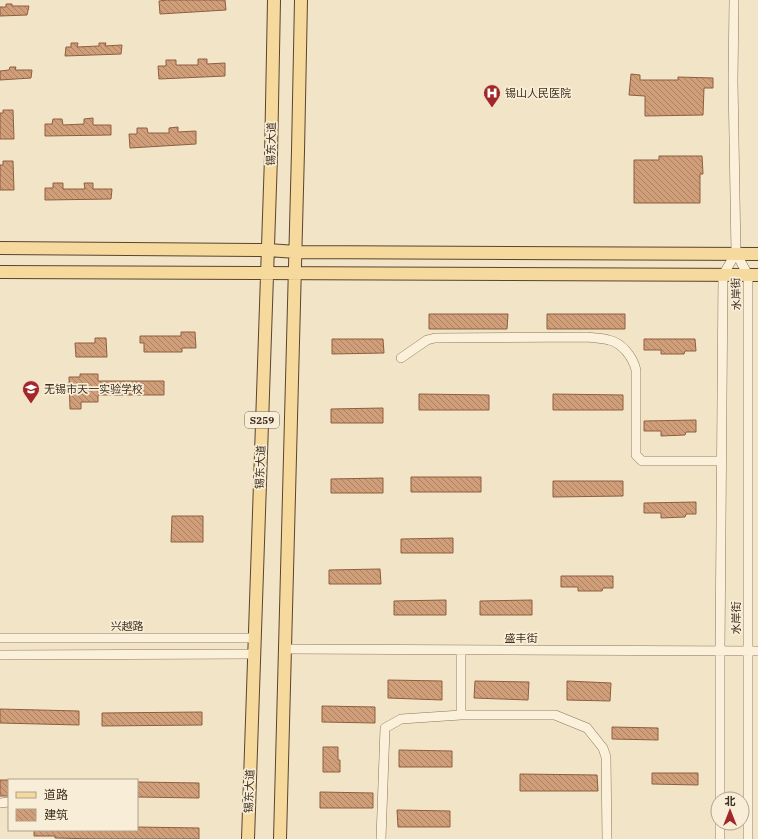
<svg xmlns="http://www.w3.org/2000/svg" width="758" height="839" font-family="'IBM Plex Serif','Noto Sans SC',serif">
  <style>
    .building { fill: url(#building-back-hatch); stroke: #8f5e3f }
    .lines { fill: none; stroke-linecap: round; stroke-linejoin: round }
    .minor-casing { stroke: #8e755b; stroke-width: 10 }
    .major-casing { stroke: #5c432f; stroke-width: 14 }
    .minor { stroke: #fbf1db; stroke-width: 9 }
    .major { stroke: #f5d99d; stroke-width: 12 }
    .labels { text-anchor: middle; stroke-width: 3.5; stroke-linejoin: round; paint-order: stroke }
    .shield { fill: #f8eed7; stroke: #766856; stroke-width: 1 }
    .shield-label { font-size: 10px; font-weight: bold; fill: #3e2e1f }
    .poi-label { font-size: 11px; fill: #3e2e1f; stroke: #f8eed7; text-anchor: start }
    .street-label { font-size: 11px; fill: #3e2e1f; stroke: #f8eed7 }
  </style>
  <defs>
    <pattern id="building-back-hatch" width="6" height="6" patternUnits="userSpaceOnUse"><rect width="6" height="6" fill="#d19e7a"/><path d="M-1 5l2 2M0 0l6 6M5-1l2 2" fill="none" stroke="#ab8163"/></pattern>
  </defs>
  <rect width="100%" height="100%" fill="#f1e4c7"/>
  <path class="building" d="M167,0h58l1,10 -66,4 -1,-13z
    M6,4h6v2h17l-2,9 -27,1v-9h6z
    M71,43h7l-1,4 22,-1v-3h7l-1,3 17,-1 -1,9 -56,2 1,-9h5z
    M198,59h9v5l18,-1v13l-66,3 -1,-13h8v-6h10v5h22z
    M10,67h6l-1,3h17l-1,8 -31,2v-9l9,-1z
    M631,74l9,1v5h38v-3l35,1v10h-9l-1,27 -58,1v-20l-16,-1z
    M3,110h10l1,29h-14v-26h3z
    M93,118v7h18v10l-66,1v-12h7l1,-5h9l1,6 21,-1v-5z
    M178,127v5l18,-1v13l-66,4 -1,-14h8v-6h10l1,5h21v-5z
    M659,156h43l1,18h-3v29h-66v-43h25z
    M3,161h10l1,29h-14v-25h3z
    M53,183h10v6h22l-1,-6h9v6h19l-1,10 -66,1v-12h8z
    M429,314h79l-1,15h-78z
    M547,314h78v15h-78z
    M181,332h14l1,16h-14v4h-38v-9h-4v-7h41z
    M95,338h11l1,19h-31l-1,-14h20z
    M332,339h51l1,14 -52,1z
    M644,339h51l1,12h-11l-1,3h-23v-4h-17z
    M80,374h18v7h66v14h-66v7h-17v7h-11l-1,-32h11z
    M419,394l70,1v15h-70z
    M553,394l70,1v15h-70z
    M383,408v15h-52v-14z
    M696,420v12h-10l-1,3 -24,1v-5h-17v-10z
    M411,477h70v15h-70z
    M383,478v15h-52v-14z
    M553,481h70v15l-70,1z
    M696,502v12h-10l-1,3 -24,1v-5h-17v-10z
    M172,516h31v26h-32z
    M453,538v15h-52v-14z
    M380,569l1,15h-52v-14z
    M561,576h52v12h-10l-1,3h-24v-4h-17z
    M446,600v15h-52v-14z
    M532,600v15h-52v-14z
    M388,680l54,1v19l-54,-2z
    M475,681l54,1 -1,18 -54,-2z
    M567,681l44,2 -1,18 -43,-1z
    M322,706l53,1v16l-53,-1z
    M0,709l79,2v14l-79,-2z
    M202,712v13l-100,1v-13z
    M612,727l46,1v12l-46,-1z
    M323,747h15v13h2v12h-17z
    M399,750l53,1v16h-53z
    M652,773h46v12l-46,-1z
    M520,774l77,1 1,16h-78z
    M0,780h9v16h-9z
    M137,782l62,1v15l-62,-1z
    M320,792l53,1v15h-53z
    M397,810l53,1v16h-52z
    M137,827l62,1v11h-102l-42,-1v-2h-21v-6h103z"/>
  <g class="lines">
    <g class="minor-casing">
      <path id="minor" d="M734,0l-1,81 3,172 12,22v564
        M401,358l26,-18 8,-2 151,-1c8,1 16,1 23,3 13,3 24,17 27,30v85l6,6h77l2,-1
        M0,638h254
        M285,649l473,2
        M461,650v65
        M0,655l254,-1
        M720,799v-148l3,-376 13,-22
        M0,803l9,-1
        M720,823v16
        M381,839l4,-111 16,-9 60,-4h94l32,13 16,20 3,9 1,82"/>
    </g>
    <g class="major-casing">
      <path id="major" d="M0,248l268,2 28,2 462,2
        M0,272l758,3
        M248,839l23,-682 3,-157
        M280,839l18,-688 3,-151"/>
    </g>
    <use href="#minor" class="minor"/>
    <use href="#major" class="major"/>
  </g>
  <defs>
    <g id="hospital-pin" transform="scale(0.9)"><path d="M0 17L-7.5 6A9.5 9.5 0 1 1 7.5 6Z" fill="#a12729" stroke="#f8eed7"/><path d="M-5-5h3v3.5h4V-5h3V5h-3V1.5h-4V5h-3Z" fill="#fff"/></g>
    <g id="school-pin" transform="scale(0.9)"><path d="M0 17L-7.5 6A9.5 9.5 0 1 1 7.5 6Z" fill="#a12729" stroke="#f8eed7"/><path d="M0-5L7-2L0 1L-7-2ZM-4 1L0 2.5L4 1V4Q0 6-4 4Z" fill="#fff"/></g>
  </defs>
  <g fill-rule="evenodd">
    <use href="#hospital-pin" x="492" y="93"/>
    <use href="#school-pin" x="31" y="389"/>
  </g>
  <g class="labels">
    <rect class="shield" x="245" y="412" width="34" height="16" rx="3"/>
    <g class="shield-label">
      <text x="262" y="424">S259</text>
    </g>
    <g class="poi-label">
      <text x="505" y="97">锡山人民医院</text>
      <text x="44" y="393">无锡市天一实验学校</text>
    </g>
    <g class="street-label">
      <text transform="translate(271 144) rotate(-89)" y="4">锡东大道</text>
      <text transform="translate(736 294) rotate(-92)" y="4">水岸街</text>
      <text transform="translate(260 467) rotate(-88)" y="4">锡东大道</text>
      <text transform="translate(736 618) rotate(-90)" y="4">水岸街</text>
      <text x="127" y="630">兴越路</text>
      <text x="521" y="642">盛丰街</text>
      <text transform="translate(249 791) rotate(-88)" y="4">锡东大道</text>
    </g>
  </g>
  <rect x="8" y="779" width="130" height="52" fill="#f8eed7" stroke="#aea18d"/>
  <rect x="16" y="792" width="20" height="6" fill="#f5d99d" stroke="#aea18d"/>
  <text x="44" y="799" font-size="12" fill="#3e2e1f">道路</text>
  <rect x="16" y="809" width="20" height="12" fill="url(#building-back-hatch)" stroke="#aea18d"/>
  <text x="44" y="819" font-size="12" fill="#3e2e1f">建筑</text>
  <g transform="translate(730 811)"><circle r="19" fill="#f8eed7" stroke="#aea18d"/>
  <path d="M0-3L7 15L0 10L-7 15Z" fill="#a12729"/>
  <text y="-6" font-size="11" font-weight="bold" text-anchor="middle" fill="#3e2e1f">北</text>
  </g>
</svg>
